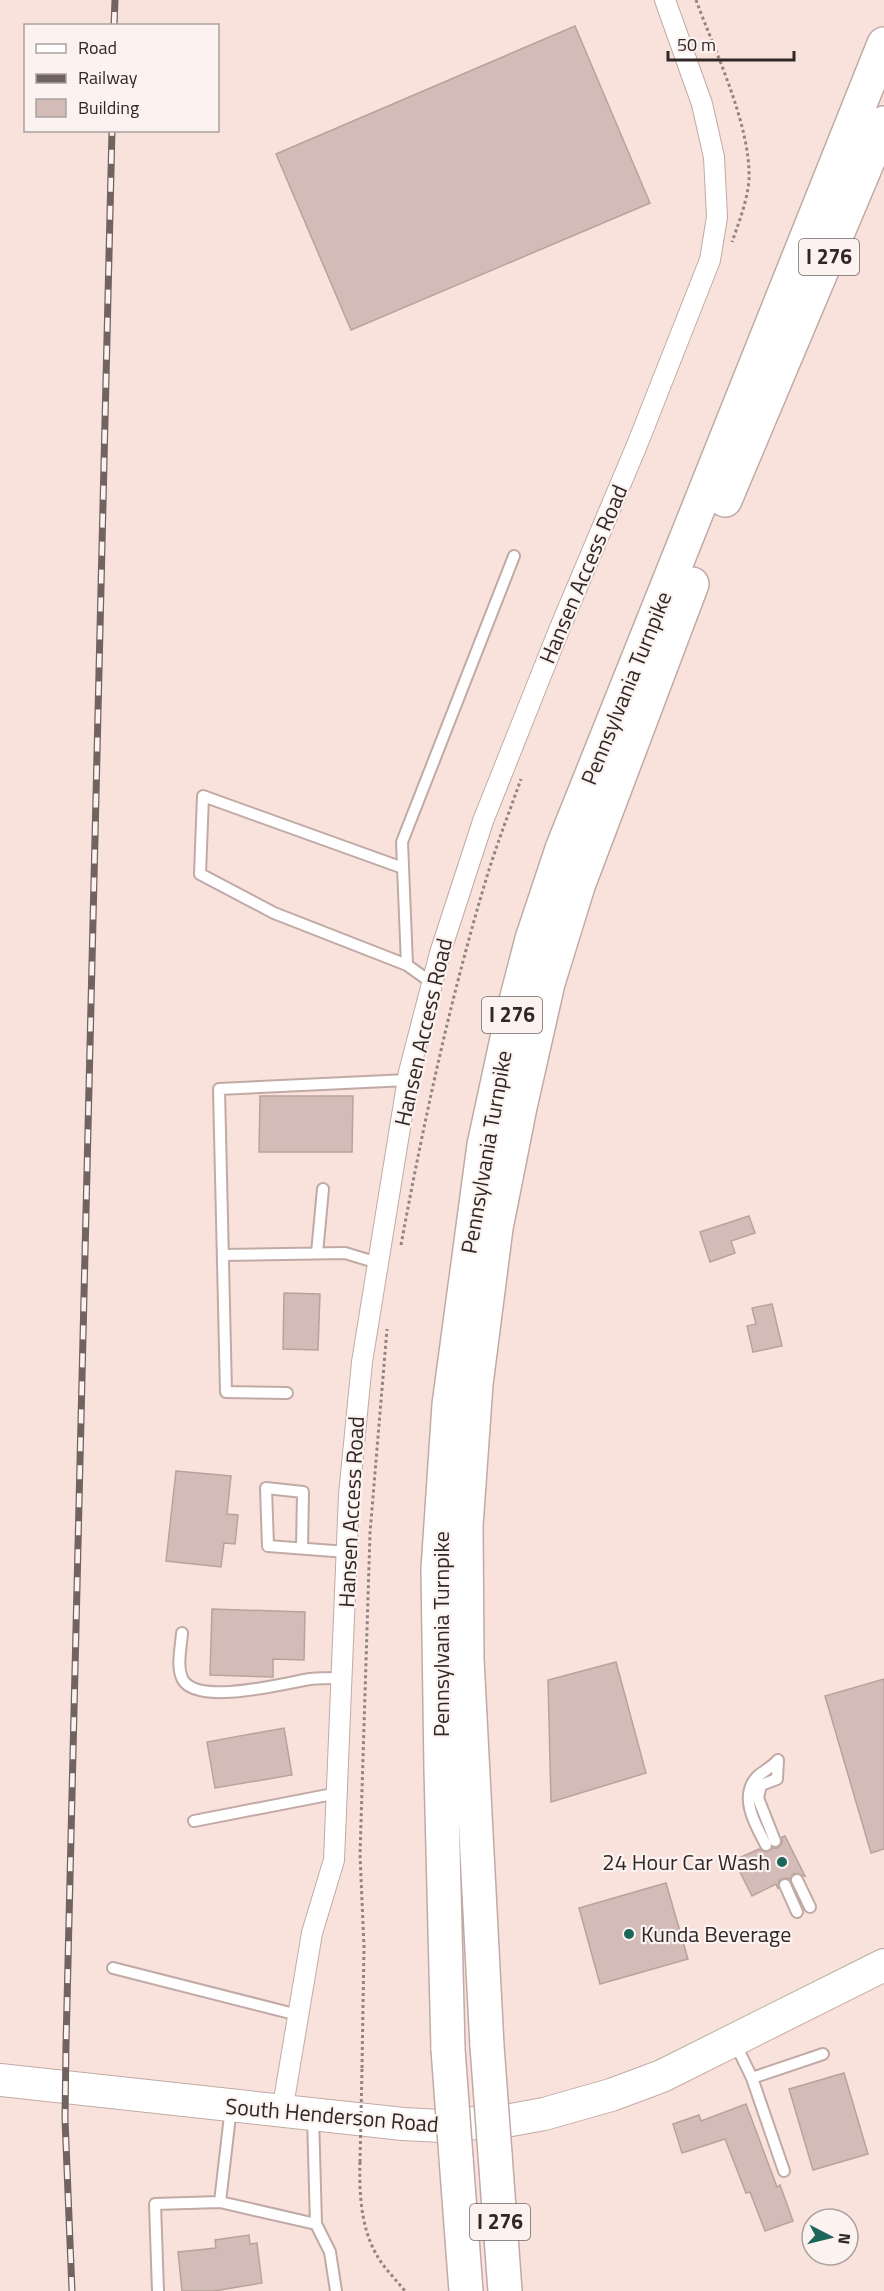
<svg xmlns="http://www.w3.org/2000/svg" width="884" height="2291" font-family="'Titillium Web',sans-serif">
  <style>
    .building { fill: #d3bcb7; stroke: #b9a29d; stroke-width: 1.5 }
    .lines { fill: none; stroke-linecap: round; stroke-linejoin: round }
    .service-casing { stroke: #c1aaa5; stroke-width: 14 }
    .minor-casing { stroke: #c1aaa5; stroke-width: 22 }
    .primary-casing { stroke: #c1aaa5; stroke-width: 34 }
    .motorway-casing { stroke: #c1aaa5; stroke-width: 36 }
    .path { stroke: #948480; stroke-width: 3; stroke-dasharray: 3 3; stroke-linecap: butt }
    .service { stroke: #fff; stroke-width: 10 }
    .minor { stroke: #fff; stroke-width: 20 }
    .primary { stroke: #fff; stroke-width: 32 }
    .motorway { stroke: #fff; stroke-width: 33 }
    .rail-casing { stroke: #706360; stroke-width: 7 }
    .rail { stroke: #fcf3f0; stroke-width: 4.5; stroke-dasharray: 14; stroke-linecap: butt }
    .motorway-bridge-casing { stroke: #c1aaa5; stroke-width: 36; stroke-linecap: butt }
    .path-bridge { stroke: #948480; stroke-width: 3; stroke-dasharray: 3 3; stroke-linecap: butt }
    .motorway-bridge { stroke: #fff; stroke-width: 33 }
    .poi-dot { fill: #1d665c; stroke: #fcf3f0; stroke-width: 2 }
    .labels { text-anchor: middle; stroke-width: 4.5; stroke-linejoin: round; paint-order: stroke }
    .shield { fill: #fcf3f0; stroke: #6d6563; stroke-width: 1.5 }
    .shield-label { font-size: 21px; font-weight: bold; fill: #302826 }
    .street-label { font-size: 22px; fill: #302826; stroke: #fcf3f0 }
    .poi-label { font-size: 22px; fill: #302826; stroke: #fcf3f0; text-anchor: end }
  </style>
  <rect width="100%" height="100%" fill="#fae2dc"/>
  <path class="building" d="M575,26l75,177 -299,127 -75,-176z
    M260,1096h93l-1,56h-93z
    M749,1216l6,17 -24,8 4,12 -25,9 -10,-30z
    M284,1293l36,1 -2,56 -35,-1z
    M772,1304l10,42 -29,6 -6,-26 9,-2 -4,-16z
    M176,1471l55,5 -4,38 11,1 -3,29 -11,-1 -3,24 -55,-6z
    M212,1609l93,3 -1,48 -31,-1v18l-63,-2z
    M616,1662l30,111 -95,29 -3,-122z
    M884,1679v170l-13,4 -46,-157z
    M284,1728l8,47 -77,13 -8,-46z
    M785,1836l20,40 -11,-3 -4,6 -5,-1 -6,2 -1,9 -2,-5 -24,12 -18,-36 25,-11 7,3 7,-4h5l4,-5v-6z
    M666,1883l22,76 -88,25 -21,-76z
    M844,2073l24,81 -55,16 -24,-81z
    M746,2104l31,83 3,-2 13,36 -28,10 -15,-39 -4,1 -21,-54 -43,14 -9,-29 26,-9 2,6z
    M249,2235l1,9 7,-1 5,40 -48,8h-32l-4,-39 38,-4 -1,-8z"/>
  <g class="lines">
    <g class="service-casing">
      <path id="service" d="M403,868l-200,-72 -3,78 74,39 133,52
        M432,983l-25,-18 -5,-123 112,-286
        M317,1253l6,-64
        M223,1255l122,-2 33,10
        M287,1393l-61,-1 -7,-303 189,-9
        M302,1548l1,-56 -37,-4 2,58 79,6
        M182,1633c-1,15 -6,34 1,47 16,26 102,3 127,-1 11,-1 22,-1 33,-1
        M194,1821l144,-28
        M775,1841l-17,-43 3,-13 16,-6 1,-19
        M766,1845c-10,-19 -27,-47 -10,-67 5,-6 14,-9 22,-18
        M797,1880l13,27
        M785,1885l12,27
        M113,1968l185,47
        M735,2043l17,35 71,-24
        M752,2078l32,93
        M231,2107l-11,95 96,22
        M313,2116l3,108 14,28 6,39
        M158,2291l-3,-87 65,-2"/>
    </g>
    <g class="minor-casing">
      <path id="minor" d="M282,2112l30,-179 22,-73 15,-365 13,-133 47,-290 31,-119 43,-132 76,-191 78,-185 73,-185 7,-43 -3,-60 -12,-53 -37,-104"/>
    </g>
    <g class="primary-casing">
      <path id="primary" d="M0,2080l403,44 38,2 70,-6 33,-6 67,-19 51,-19 222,-111"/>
    </g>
    <g class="motorway-casing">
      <path id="motorway" d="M725,500l159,-377
        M487,2046l-20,-387 -1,-133 10,-142 20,-156 24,-121 28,-124 30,-97 114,-302
        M448,2049l-7,-280 -3,-200 11,-164 35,-260 27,-125 21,-81 30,-90 322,-805
        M495,2154l10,137
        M456,2158l10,133"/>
    </g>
    <path class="path" d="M696,0c19,52 55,125 53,180 -2,22 -10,42 -17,62
      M401,1245c23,-125 50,-250 87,-372 10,-32 22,-63 33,-94
      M362,2068l2,-121 -4,-92 10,-322 17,-204
      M360,2162c-1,33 1,71 21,100 7,10 16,19 24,29"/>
    <use href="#service" class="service"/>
    <use href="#minor" class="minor"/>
    <use href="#primary" class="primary"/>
    <use href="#motorway" class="motorway"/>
    <g class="rail-casing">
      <path id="rail" d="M114,26l1,-26
        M72,2291l-7,-172 1,-74 46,-1915"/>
    </g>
    <use href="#rail" class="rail"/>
    <g class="motorway-bridge-casing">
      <path id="motorway-bridge" d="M487,2046l8,108
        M448,2049l8,109"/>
    </g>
    <path class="path-bridge" d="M360,2162l2,-94"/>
    <use href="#motorway-bridge" class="motorway-bridge"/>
  </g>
  <g class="poi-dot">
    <circle cx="782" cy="1862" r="6"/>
    <circle cx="629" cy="1934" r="6"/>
  </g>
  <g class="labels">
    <g class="shield">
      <rect x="799" y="239" width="60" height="36" rx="4.5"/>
      <rect x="482" y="997" width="60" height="36" rx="4.5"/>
      <rect x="470" y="2204" width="60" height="36" rx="4.5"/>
    </g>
    <g class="shield-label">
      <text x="829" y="264">I 276</text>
      <text x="512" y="1022">I 276</text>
      <text x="500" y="2229">I 276</text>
    </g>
    <g class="street-label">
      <text transform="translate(583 574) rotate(-67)" y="8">Hansen Access Road</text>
      <text transform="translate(626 688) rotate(-68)" y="8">Pennsylvania Turnpike</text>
      <text transform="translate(423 1032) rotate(-77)" y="8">Hansen Access Road</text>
      <text transform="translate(486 1152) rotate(-80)" y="8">Pennsylvania Turnpike</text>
      <text transform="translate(351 1512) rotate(-87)" y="8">Hansen Access Road</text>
      <text transform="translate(441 1634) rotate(-90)" y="8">Pennsylvania Turnpike</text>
      <text transform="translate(332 2115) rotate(5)" y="8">South Henderson Road</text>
    </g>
    <g class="poi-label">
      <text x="770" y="1870">24 Hour Car Wash</text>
      <text x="641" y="1942" text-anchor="start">Kunda Beverage</text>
    </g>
  </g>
  <rect x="24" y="24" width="195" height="108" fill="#fcf3f0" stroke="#aaa29f" stroke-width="1.5"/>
  <rect x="36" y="44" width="30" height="9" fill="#ffffff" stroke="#aaa29f" stroke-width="1.5"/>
  <text x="78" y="54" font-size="18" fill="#302826">Road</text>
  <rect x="36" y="74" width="30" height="9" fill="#706360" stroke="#aaa29f" stroke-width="1.5"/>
  <text x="78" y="84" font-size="18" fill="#302826">Railway</text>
  <rect x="36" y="99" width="30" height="18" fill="#d3bcb7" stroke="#aaa29f" stroke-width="1.5"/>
  <text x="78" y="114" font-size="18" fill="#302826">Building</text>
  <g transform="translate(830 2237) rotate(97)"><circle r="28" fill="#fcf3f0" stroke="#aaa29f" stroke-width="1.5"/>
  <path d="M0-4.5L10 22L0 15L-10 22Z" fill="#1d665c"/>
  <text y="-9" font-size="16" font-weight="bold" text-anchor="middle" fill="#302826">N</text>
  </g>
  <path d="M668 51v9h126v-9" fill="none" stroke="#302826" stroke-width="3"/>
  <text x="677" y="51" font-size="18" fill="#302826" stroke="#fcf3f0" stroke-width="4.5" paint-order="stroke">50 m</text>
</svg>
